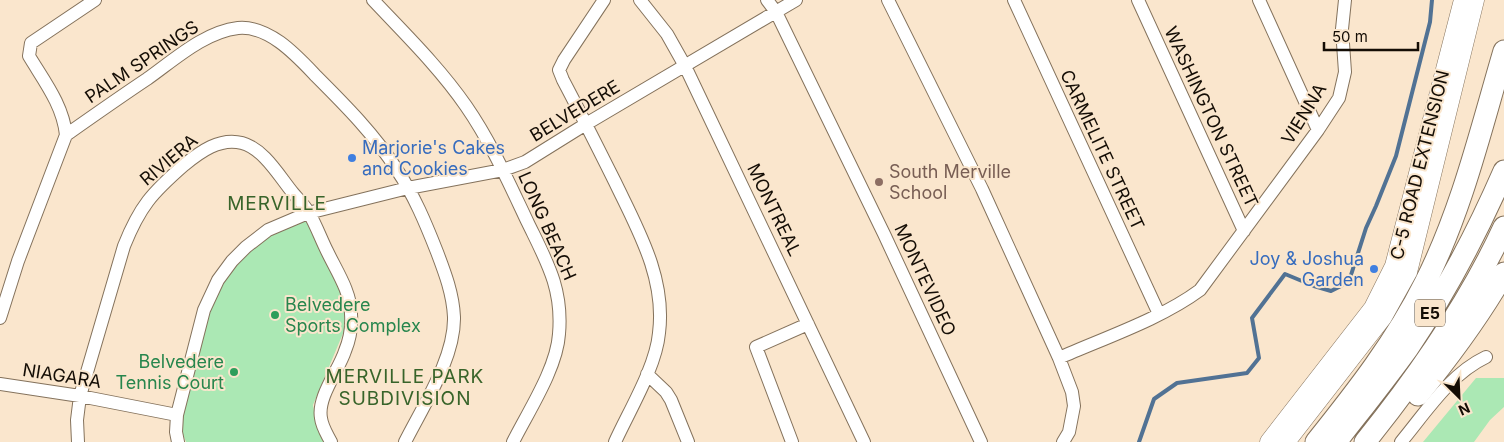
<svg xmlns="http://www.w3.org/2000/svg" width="1504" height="442" font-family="Inter,sans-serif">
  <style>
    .green { fill: #abe8b4 }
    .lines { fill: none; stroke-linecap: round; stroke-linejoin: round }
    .stream { stroke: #517294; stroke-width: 4 }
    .street-casing { stroke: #84725c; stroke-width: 14 }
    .secondary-casing { stroke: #84725c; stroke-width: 19 }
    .highway-casing { stroke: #84725c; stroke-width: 23 }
    .street { stroke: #fff; stroke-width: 12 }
    .secondary { stroke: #fff; stroke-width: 18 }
    .highway { stroke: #fff; stroke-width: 21 }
    .shop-dot { fill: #3f7fe0; stroke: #fae6cd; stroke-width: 2 }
    .education-dot { fill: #8d6e63; stroke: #fae6cd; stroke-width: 2 }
    .leisure-dot { fill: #2e9e5b; stroke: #fae6cd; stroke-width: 2 }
    .labels { text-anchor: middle; stroke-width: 4; stroke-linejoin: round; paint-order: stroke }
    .shield { fill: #fae6cd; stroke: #594e41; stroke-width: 1 }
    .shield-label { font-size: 16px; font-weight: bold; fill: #140d05 }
    .street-label { font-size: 18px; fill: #140d05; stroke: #fae6cd }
    .shop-label { font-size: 18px; fill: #366cbe; stroke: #fae6cd; text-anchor: start }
    .education-label { font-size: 18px; fill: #785e54; stroke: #fae6cd; text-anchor: start }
    .leisure-label { font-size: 18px; fill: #27864d; stroke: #fae6cd; text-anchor: start }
    .neighbourhood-label { font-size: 19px; letter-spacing: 1px; fill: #38642a; stroke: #fae6cd }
  </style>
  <rect width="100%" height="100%" fill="#fae6cd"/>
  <path class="green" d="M305,219l35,70 6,18 -2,24 -31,74 3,17 8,20h-138l-5,-12 1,-21 33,-115 37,-50z
    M1476,378h28v29l-14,13 -16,22h-51z"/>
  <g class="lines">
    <path class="stream" d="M1139,442l15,-43 23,-16 70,-10 12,-15 -7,-40 33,-44 29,12 17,5 10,-5 10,-11 15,-47 10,-22 20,-50 34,-134 2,-22"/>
    <g class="street-casing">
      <path id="street" d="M373,0c32,34 66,67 93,106 25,36 43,77 62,117 19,39 35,66 31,111 -2,34 -31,78 -46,108
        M604,0l-40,60 -5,10 4,10c18,34 35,68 52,102 23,48 51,96 44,151 -3,34 -30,78 -44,109
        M640,0l27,34 18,32 179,376
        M767,0l9,12 108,222 97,208
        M888,0l94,189 77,169 13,34 2,14 -5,26 -6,10
        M1014,0l145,314
        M1138,0l106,231
        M1259,0l59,130
        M66,135c27,-19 54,-38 81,-56 27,-19 57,-47 91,-51 31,-3 59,28 78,48 29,29 59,59 81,94 17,25 29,54 40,82 8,21 16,42 17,65 1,41 -31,89 -49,125
        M0,318l18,-57 48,-126c-3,-30 -22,-54 -37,-79l2,-13 64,-43
        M1059,358c45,-20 102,-39 141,-68l118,-160 21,-32 6,-26 -3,-43 3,-29
        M647,374l19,18 5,8 17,42
        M0,384l80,12 97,19
        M78,442l-1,-22 3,-24 44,-150c16,-40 28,-53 60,-81 16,-13 36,-28 58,-22 22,6 37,33 51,50 5,6 12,13 16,20 7,12 12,26 18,38 9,19 24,41 24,63 1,13 -1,25 -6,37 -6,19 -28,46 -24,67 1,9 6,16 10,24
        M178,442l-2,-10 1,-17 27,-105 14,-30 14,-19 14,-14 22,-17 40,-17 100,-25 95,-18 22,-8 61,-38 210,-124
        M792,442l-36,-95 52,-23
        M1401,442c25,-30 49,-68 85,-85"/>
    </g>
    <g class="secondary-casing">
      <path id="secondary" d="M1269,442l104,-134 21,-42 69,-266
        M1286,442l97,-125 25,-45 67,-272"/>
    </g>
    <g class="highway-casing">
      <path id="highway" d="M1418,395c31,-38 61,-78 86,-122
        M1316,442c40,-50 80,-101 109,-159 37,-73 56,-154 79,-232
        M1336,442c24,-31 49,-62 72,-94 38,-56 69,-115 96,-177
        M1365,442c54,-67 103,-137 139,-215"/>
    </g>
    <use href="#street" class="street"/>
    <use href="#secondary" class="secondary"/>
    <use href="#highway" class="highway"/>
  </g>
  <g class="shop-dot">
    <circle cx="352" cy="158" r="5"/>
    <circle cx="1374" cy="269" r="5"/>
  </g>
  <circle class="education-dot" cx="879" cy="182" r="5"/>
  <g class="leisure-dot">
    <circle cx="275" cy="315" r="5"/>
    <circle cx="234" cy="372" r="5"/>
  </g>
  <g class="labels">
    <rect class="shield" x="1415" y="299.5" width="30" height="27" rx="4"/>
    <g class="shield-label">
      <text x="1430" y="319">E5</text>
    </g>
    <g class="street-label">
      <text transform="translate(142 62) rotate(-34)" y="6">PALM SPRINGS</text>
      <text transform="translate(575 111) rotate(-31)" y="6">BELVEDERE</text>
      <text transform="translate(1304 114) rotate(-58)" y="6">VIENNA</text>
      <text transform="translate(1211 117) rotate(65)" y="6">WASHINGTON STREET</text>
      <text transform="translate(1102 150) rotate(65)" y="6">CARMELITE STREET</text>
      <text transform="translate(169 160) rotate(-40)" y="6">RIVIERA</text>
      <text transform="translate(1420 165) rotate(-76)" y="6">C-5 ROAD EXTENSION</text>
      <text transform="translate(774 210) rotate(64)" y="6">MONTREAL</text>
      <text transform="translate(547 226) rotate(66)" y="6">LONG BEACH</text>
      <text transform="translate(925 280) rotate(65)" y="6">MONTEVIDEO</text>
      <text transform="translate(62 376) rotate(9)" y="6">NIAGARA</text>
    </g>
    <g class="shop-label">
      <text x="362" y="154">Marjorie's Cakes<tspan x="362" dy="21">and Cookies</tspan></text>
      <text x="1364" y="265" text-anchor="end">Joy &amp; Joshua<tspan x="1364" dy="21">Garden</tspan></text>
    </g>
    <g class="education-label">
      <text x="889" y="178">South Merville<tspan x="889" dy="21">School</tspan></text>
    </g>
    <g class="leisure-label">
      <text x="285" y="311">Belvedere<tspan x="285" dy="21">Sports Complex</tspan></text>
      <text x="224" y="368" text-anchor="end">Belvedere<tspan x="224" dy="21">Tennis Court</tspan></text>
    </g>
    <g class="neighbourhood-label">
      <text x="277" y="210">MERVILLE</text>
      <text x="405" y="383">MERVILLE PARK<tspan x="405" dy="22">SUBDIVISION</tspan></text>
    </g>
  </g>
  <g transform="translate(1459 397) rotate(156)" stroke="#fae6cd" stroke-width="4" paint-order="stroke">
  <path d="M0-4L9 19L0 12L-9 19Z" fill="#140d05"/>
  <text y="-8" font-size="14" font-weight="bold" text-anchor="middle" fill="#140d05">N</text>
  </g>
  <path d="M1324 42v8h94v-8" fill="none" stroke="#140d05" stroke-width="2.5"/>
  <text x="1332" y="42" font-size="15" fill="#140d05" stroke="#fae6cd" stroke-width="4" paint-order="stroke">50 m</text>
</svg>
